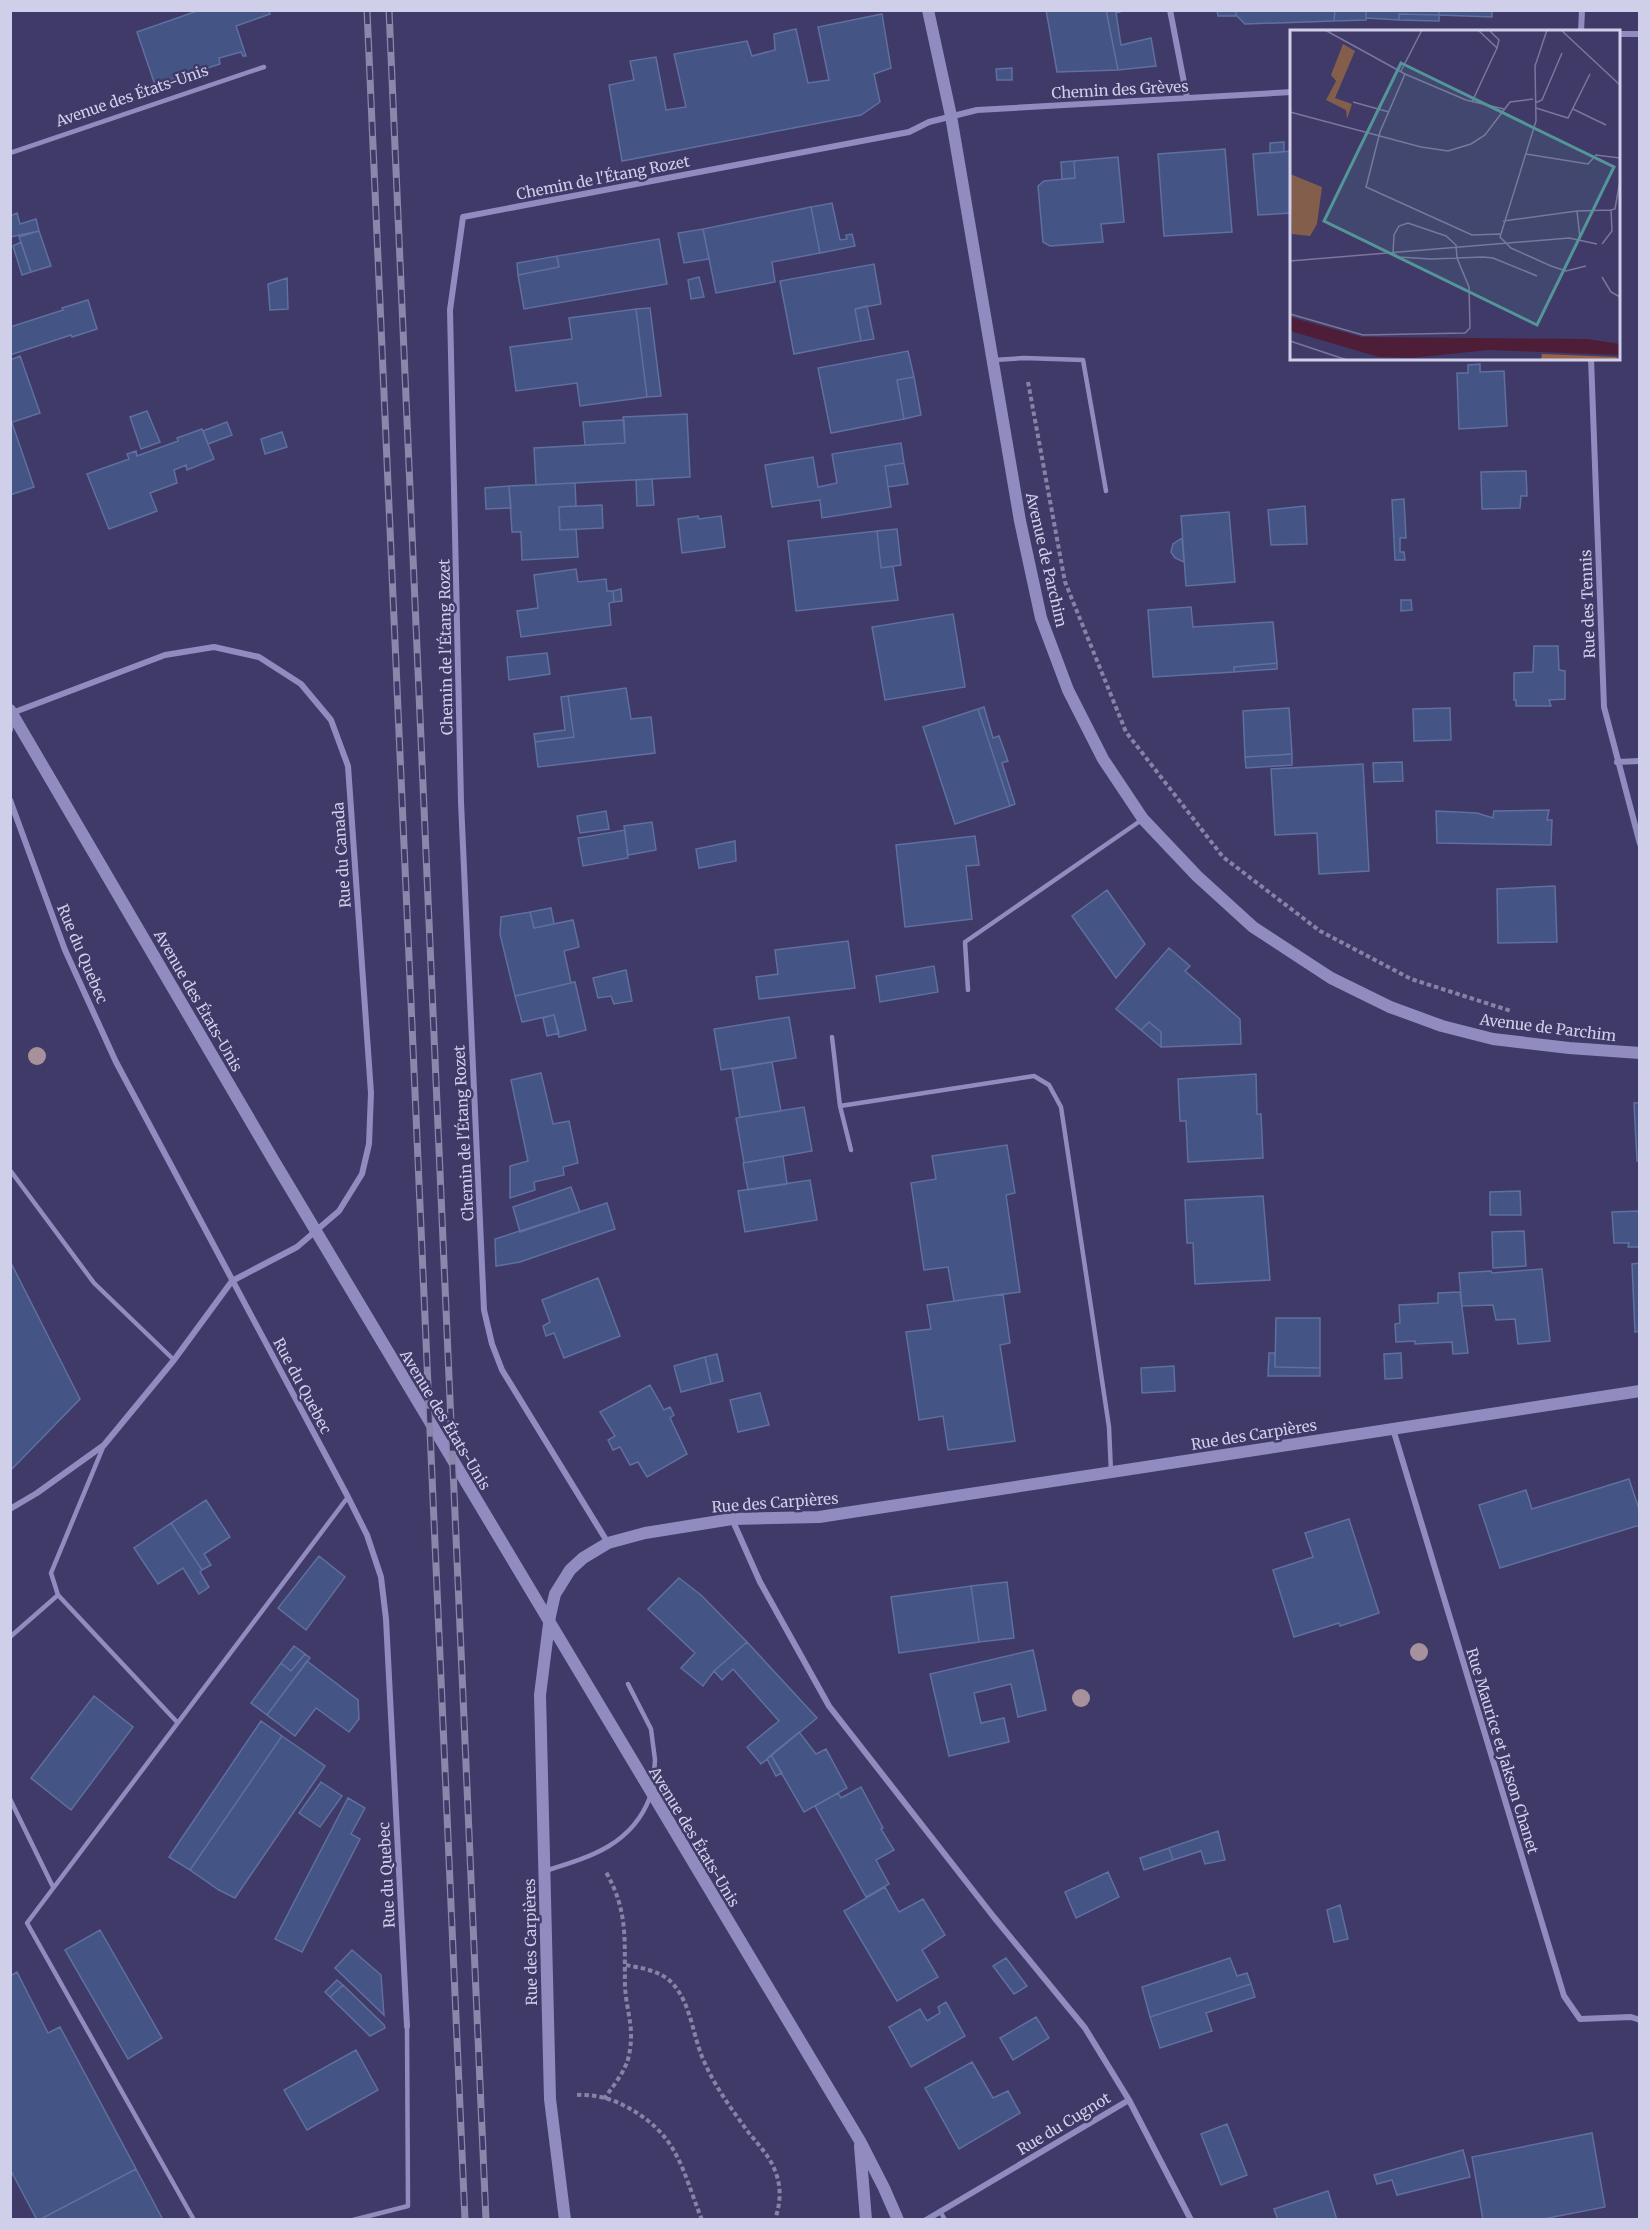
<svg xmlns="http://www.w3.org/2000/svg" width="1650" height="2230" font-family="Merriweather,serif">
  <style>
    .building { fill: #435485; stroke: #5f709f; stroke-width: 1.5 }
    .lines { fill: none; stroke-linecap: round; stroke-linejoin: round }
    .path { stroke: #8683a7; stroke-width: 4; stroke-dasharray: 4.5 3; stroke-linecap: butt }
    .lane { stroke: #908cbf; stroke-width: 4.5 }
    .street { stroke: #908cbf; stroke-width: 6 }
    .secondary { stroke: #908cbf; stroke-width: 12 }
    .rail-casing { stroke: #8a87ab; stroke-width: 7 }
    .rail { stroke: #403a68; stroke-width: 4.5; stroke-dasharray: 14; stroke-linecap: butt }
    .tree { fill: #a7919d }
    .labels { text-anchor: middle; stroke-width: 5; stroke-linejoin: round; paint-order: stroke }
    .street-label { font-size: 15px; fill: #d0cfea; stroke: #403a68 }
    .inset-road { fill: none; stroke: #7a769c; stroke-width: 1.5 }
    .view { fill: #539599; fill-opacity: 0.15; stroke: #539599; stroke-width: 3 }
    .inset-edge { fill: none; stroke: #d0cfea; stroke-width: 3 }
  </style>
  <rect width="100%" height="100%" fill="#403a68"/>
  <path class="building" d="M200,10h69l1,4 -34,12 10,30h-3l-2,-4 -22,6 1,6 -65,21 -18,-53z
    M1046,10h60l12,60 -61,2z
    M1106,10h20l-10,3 5,32 30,-7 5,28 -38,4z
    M1217,10h19v6h-18z
    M1236,10h99l-1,11 -89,3 -9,-9z
    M1335,10h31v10l-32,1z
    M1366,10h73v5l-40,-1v6l-33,-2z
    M1439,10h53v7l-53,-2z
    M882,14l9,54 -17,6 6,28 -19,13 -239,46 -13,-76 25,-5 -4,-19 26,-4 10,53 20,-3 -12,-53 73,-13 5,15 23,-6 -1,-16 22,-5 12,54 21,-3 -11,-53z
    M1399,14l40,1v6l-40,-1z
    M1012,68v12h-15l-1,-11z
    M1284,142v10l-14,1v-10z
    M1225,149l7,83 -68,4 -6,-82z
    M1292,151v62l-34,2 -5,-61z
    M1118,157l6,65 -23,2 2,18 -53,4 -7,-4 -5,-56 6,-5 31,-3 -1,-17z
    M1074,161l1,17 -13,1 -1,-17z
    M832,203l8,37 7,-1 -1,-4 6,-1 3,12 -35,7 -9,-46z
    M811,207l9,46 -48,9 3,20 -59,11 -13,-64z
    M17,213l3,11 16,-5 3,12 -29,6v-21z
    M703,229l6,30 -25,4 -6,-30z
    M39,231l12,35 -20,6 -12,-35z
    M659,239l8,45 -143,25 -6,-34 41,-8 -2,-11z
    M21,242l10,30 -9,3 -9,-29z
    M557,256l2,11 -41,8 -1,-12z
    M874,264l7,40 -26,5 6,32 -67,13 -14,-73z
    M699,277l5,20 -13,2 -3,-19z
    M287,278l1,31 -18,1 -2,-26z
    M88,300l9,29 -25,8 -1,-2 -61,20v-28l53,-17 -1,-2z
    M867,306l7,33 -13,2 -6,-32z
    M650,308l11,88 -14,1 -11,-88z
    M636,309l11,88 -67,9 -3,-23 -61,8 -6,-44 62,-8 -3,-21z
    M908,351l6,26 -17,3 7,39 -73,14 -13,-65z
    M20,356l20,57 -30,10v-63z
    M1480,364v8l24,-1 3,55 -48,3 -2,-56h11v-8z
    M914,377l7,38 -17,4 -7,-39z
    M147,411l13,31 -19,7 -11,-32z
    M687,414l3,63 -154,8 -2,-37 91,-5 -2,-26z
    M624,420l1,23 -40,2 -2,-23z
    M227,422l5,13 -24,9 -5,-13z
    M10,423h2l22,64 -24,8z
    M202,429l12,30 -27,11 -1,-5 -12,5 3,13 -27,10 7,18 -48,18 -22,-55 42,-15 -2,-5 9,-3 1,5 41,-15 -1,-3z
    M282,432l5,15 -22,7 -4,-15z
    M901,443l3,20 -19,3 6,41 -69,11 -2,-18 -48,7 -7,-42 48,-8 5,30 19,-4 -5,-29z
    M904,463l4,21 -20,3 -3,-21z
    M1526,471l1,25h-6l-1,12 -38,1 -1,-37z
    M652,479l2,26 -17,1 -1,-26z
    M575,483l1,23 -17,1 1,23 16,-1 2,28 -56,3 -1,-28h-9l-3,-46z
    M509,486l2,22 -25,1 -1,-21z
    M1404,499l2,39h-6v14h4l1,8h-10l-3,-60z
    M602,505l1,23 -43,2 -1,-23z
    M1305,506l2,38 -36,1 -3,-35z
    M1229,512l6,70 -49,4 -5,-70z
    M698,516l1,3 22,-3 4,31 -43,6 -4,-34z
    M897,529l4,36 -20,3 -4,-37z
    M877,531l4,37 12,-2 5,34 -102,11 -8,-70z
    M1182,538l2,24 -9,-4 -4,-6 2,-8z
    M576,569l2,13 28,-3 1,12h6l1,11 -5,1 2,22 -90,12 -4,-26 21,-3 -4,-33z
    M621,589l1,12 -8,1 -1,-11z
    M1401,600h10l1,10 -11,1z
    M1191,607l2,20 80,-5 4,41 -43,4v5l-81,5 -5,-67z
    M953,614l12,73 -80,13 -13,-73z
    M1534,646h24l1,24 6,1v28l-16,1 2,6h-35v-6h-2v-27l19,-1z
    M547,653l3,21 -41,6 -2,-23z
    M1277,663v6l-43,3v-5z
    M626,688l5,31 20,-2 4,36 -117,14 -3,-25 39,-5 -6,-41z
    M568,696l6,41 -39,5 -1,-8 31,-4 -4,-33z
    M984,707l9,31 6,-2 9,25 -6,2 13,41 -5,2 -32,-97z
    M1289,708l3,46 -47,3 -2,-46z
    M1450,708l1,32 -37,1 -1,-32z
    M978,709l32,97 -55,18 -32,-97z
    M1292,754v11l-46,3 -1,-11z
    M1402,762l1,19 -29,1 -1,-19z
    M1363,764l6,107 -50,3 -2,-41 -42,2 -4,-66z
    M1549,810l-2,10h5l-1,25 -114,-2 -1,-32 41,2 16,5 1,-7z
    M606,811l3,18 -29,4 -3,-17z
    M652,822l4,28 -28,5 -4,-29z
    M625,830l3,28 -45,8 -5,-28z
    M975,836l4,29 -13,1 6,53 -67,8 -9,-82z
    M735,841l1,20 -37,7 -3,-19z
    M1555,886l2,56 -59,1 -1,-54z
    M1107,890l38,54 -29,34 -44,-62z
    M551,908l3,16 -20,4 -4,-16z
    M530,912l4,16 39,-8 6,27 -15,4 7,32 -56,13 -15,-62 1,-17z
    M848,941l7,47 -96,11 -3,-22 22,-3 -3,-24z
    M1169,948l21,18 -5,5 55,48 1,25 -80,3v-15l-12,-10 -8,8 -25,-21z
    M934,966l4,26 -58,10 -4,-26z
    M626,970l6,31 -18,3 -3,-8 -13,2 -5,-20z
    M575,982l11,48 -27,7 -5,-22 -32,7 -7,-26z
    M554,1015l5,18 -12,3 -4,-18z
    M789,1017l7,41 -75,12 -7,-41z
    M1149,1022l12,10v15l-20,-17z
    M772,1062l9,49 -41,6 -8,-48z
    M541,1073l12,51 16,-3 9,42 -15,4 1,8 -30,7 1,8 -25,8v-32l18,-5 -17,-81z
    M1256,1074l1,40h4l2,44 -75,4 -2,-41h-6l-2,-42z
    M1634,1103h6v58h-3z
    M804,1107l8,44 -68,12 -8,-45z
    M1007,1145l8,48 -9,2 14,97 -66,9 -6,-34 -24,3 -13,-87 25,-4 -4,-23z
    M783,1156l4,28 -39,6 -5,-27z
    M810,1180l7,40 -72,12 -7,-41z
    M571,1187l9,25 -60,20 -7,-25z
    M1520,1191l1,24h-31v-23z
    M1263,1196l7,84 -75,4 -2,-41h-6l-2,-43z
    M607,1203l8,26 -95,33 -24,4 -1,-27z
    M1639,1211l1,36h-12l1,-4h-15l-2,-31z
    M1524,1231l2,35 -33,2 -1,-36z
    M10,1261l70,138 -70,72z
    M1640,1263v68l-5,1 -3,-68z
    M1542,1269l8,72 -32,3 -3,-25 -19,1 -3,-15 -31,1 -3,-33 32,-2 1,2z
    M598,1278l22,58 -56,22 -10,-25 -8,3 -3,-10 7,-4 -8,-22z
    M1460,1292l8,61 -15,1 -1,-12 -37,2v-3l-19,1 -1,-18 5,-1 -1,-18 39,-2v-10z
    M1003,1294l7,49 -10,2 15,96 -67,9 -5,-34 -24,4 -13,-88 25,-3 -4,-24z
    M1276,1318h44v50l-45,-1z
    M1269,1353h6v14l45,1v8h-52z
    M1401,1353l1,25 -17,1 -1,-25z
    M717,1354l6,27 -12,3 -6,-27z
    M705,1357l6,27 -30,8 -7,-26z
    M1174,1366l1,25 -33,2 -1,-25z
    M650,1385l14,25 6,-3 4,8 -4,3 17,36 -40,23 -9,-15 -8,3 -10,-18 -7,3 -5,-10 7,-4 -15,-24z
    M760,1393l9,32 -31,7 -8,-32z
    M1629,1479l11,33v13l-140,43 -21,-63 47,-15 6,19z
    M206,1500l24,37 -26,17 7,11 -9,5 -31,-47z
    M1349,1519l30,94 -39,13 -1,-3 -45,14 -21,-67 40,-13 -8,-24z
    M171,1523l31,47 -2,2 9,15 -10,7 -16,-26 -25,16 -24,-36z
    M319,1556l26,21 -39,53 -28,-22z
    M679,1578l22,17 46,47 -33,29 -11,15 -22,-18 14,-15 -47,-44z
    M1007,1582l7,56 -35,4 -8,-56z
    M971,1586l8,56 -80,11 -8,-56z
    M747,1642l70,76 -56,46 -14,-17 32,-26 -46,-52 -11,11 -8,-9z
    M294,1646l11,8 -14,17 -10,-8z
    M1033,1650l13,60 -28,7 -7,-33 -37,9 7,30 23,-5 5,24 -60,14 -19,-82z
    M305,1654l5,4 -43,57 -16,-12 30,-40 10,8z
    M307,1661l51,39 1,19 -10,13 -33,-24 -21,28 -28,-21z
    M94,1696l39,31 -62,83 -40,-32z
    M261,1721l21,15 -92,134 -21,-13z
    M799,1732l17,22 10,-5 21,39 -43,24 -33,-57z
    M282,1736l43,30 -90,132 -16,-8 -29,-20z
    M771,1755l11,18 -6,3 -9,-17z
    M321,1782l21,14 -22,31 -21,-14z
    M861,1787l22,41 -2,1 13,21 -18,10 13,24 -23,13 -51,-91 23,-13 3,5z
    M348,1798l17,10 -14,26 9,5 -58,113 -27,-13z
    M1218,1831l7,29 -20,4 -4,-13 -28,9 -4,-12z
    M1169,1848l4,12 -29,10 -4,-12z
    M1108,1872l11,25 -43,21 -11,-26z
    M885,1887l14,25 24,-13 22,36 -23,15 16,27 -41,24 -53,-90z
    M1340,1905l8,34 -14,3 -7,-32z
    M100,1930l62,108 -34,21 -63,-109z
    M352,1950l29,25 3,40 -49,-47z
    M1006,1958l21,28 -13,8 -21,-28z
    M1230,1958l7,18 10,-3 4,11 -101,33 -8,-30z
    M17,1972l31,61 12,-6 76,142 -97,51h-2l-27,-51v-193z
    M337,1980l6,5 -13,12 -5,-5z
    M1251,1984l4,13 -49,16 6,18 -52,17 -10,-31z
    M343,1985l41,40 1,3 -15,8 -40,-39z
    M946,2002l19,34 -54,31 -22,-40 31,-18 7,12 13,-8 -2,-6z
    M1036,2017l13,21 -36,22 -13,-22z
    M356,2050l22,40 -71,40 -23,-40z
    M972,2062l21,36 15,-7 12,22 -61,36 -34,-61z
    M1227,2124l20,51 -26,10 -20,-51z
    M1592,2133l13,74 -67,13h-55l-11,-63z
    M1463,2150l7,27 -73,18 -5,-15 -15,4 -3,-9z
    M136,2169l27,51h-124z
    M1328,2191l9,29h-59l-4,-11z"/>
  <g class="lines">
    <path class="path" d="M1028,382l37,200 61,150 97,125 97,74 91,48 100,32
      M626,1965c15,3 31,5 43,15 22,20 23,54 34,79 11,26 27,48 43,70 9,12 21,24 27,37 9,19 8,35 2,54
      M577,2095c15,-1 33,3 46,10 55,28 58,62 79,115
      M604,2099c9,-13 22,-28 25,-44 6,-29 -3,-43 -4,-70 -1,-44 4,-72 -19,-113"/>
    <path class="lane" d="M10,153l254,-86
      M994,360l30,-2 59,2 23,131
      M968,990l-3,-48 178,-123
      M832,1037l8,69
      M851,1150l-11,-44 194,-30 15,9 12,22 48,320 2,45
      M10,1170l84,113 80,77
      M58,1595l-7,-22 53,-128
      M10,1637l48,-42 119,127
      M628,1684l23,45 4,31 -2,29
      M10,1799l43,88
      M545,1871c45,-14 87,-26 105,-74
      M940,2211l5,9
      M194,2220l-167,-297 321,-426
      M353,2220l55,-14 -1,-180"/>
    <path class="street" d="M1170,10l17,88
      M1581,32l1,-22
      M1618,34h22
      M1591,358l13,349 36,137
      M10,730l2,-17 153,-58 49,-8 45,10 42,27 30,36 17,46 23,327 -2,51 -7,30 -23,37 -42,36 -65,34 -58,79 -70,85 -67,48 -27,16
      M1617,762l23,-1
      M10,800l55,150 51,112 232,435 19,38 14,42 5,42 21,407
      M1393,1429l171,567 16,23 51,-2 9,3
      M732,1519l28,63 69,124 164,210 92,112 44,72
      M608,1543l-106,-173 -10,-26 -8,-34 -23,-508 -11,-492 13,-93 446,-85 20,-10 48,-12 315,-18
      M926,2220l203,-120 62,120"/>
    <path class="secondary" d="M928,10l23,106 69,405 21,97 27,72 35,69 40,60 54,57 56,51 78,51 59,29 52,19 51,13 76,9 71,5
      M10,710l264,451 586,980 24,47 14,32
      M860,2146l6,74
      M565,2220l-15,-121 -10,-404 10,-79 5,-22 15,-24 13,-12 25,-15 37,-10 87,-14 87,-2 821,-126"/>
    <g class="rail-casing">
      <path id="rail" d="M367,10l98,2210
        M389,10l97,2210"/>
    </g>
    <use href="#rail" class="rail"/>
  </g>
  <g class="tree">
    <circle cx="37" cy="1056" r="9"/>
    <circle cx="1419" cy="1652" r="9"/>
    <circle cx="1081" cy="1698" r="9"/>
  </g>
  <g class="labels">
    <g class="street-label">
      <text transform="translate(1120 90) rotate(-3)" y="5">Chemin des Grèves</text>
      <text transform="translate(132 96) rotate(-19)" y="5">Avenue des États-Unis</text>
      <text transform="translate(603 178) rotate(-11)" y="5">Chemin de l'Étang Rozet</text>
      <text transform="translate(1046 560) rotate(77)" y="5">Avenue de Parchim</text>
      <text transform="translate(1588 604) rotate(-92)" y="5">Rue des Tennis</text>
      <text transform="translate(446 647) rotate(-91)" y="5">Chemin de l'Étang Rozet</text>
      <text transform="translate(342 855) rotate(-94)" y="5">Rue du Canada</text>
      <text transform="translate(82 954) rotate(67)" y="5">Rue du Quebec</text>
      <text transform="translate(198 1001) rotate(60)" y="5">Avenue des États-Unis</text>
      <text transform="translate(1548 1028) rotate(7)" y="5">Avenue de Parchim</text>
      <text transform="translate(464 1133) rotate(-93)" y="5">Chemin de l'Étang Rozet</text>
      <text transform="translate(302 1386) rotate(62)" y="5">Rue du Quebec</text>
      <text transform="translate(445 1420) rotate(59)" y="5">Avenue des États-Unis</text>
      <text transform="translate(1254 1435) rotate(-9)" y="5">Rue des Carpières</text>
      <text transform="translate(775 1503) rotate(-4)" y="5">Rue des Carpières</text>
      <text transform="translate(1502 1751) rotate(73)" y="5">Rue Maurice et Jakson Chanet</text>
      <text transform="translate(694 1837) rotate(59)" y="5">Avenue des États-Unis</text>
      <text transform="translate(387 1875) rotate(-93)" y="5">Rue du Quebec</text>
      <text transform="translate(531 1942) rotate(-91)" y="5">Rue des Carpières</text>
      <text transform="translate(1064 2124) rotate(-31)" y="5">Rue du Cugnot</text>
    </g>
  </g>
  <g transform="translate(1290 30)">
    <rect width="330" height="330" fill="#403a68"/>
    <path d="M53,14l12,7 -20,47 17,6 -5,15 -1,-9 -20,-10 10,-19 -5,-6zM0,144l32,13 -5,37 -7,12 -18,-2z" fill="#835e4b"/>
    <path d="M252,324l74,3 4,3h-79z" fill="#9a6346"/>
    <path d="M0,287l72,20 225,2 33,5v11l-131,-5 -78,8 -32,-1 -89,-26z" fill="#4e1d38"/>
    <path class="inset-road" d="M35,0l80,44 61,26 38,9M199,0l10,10 -2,8M257,0l-12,36 1,55 -36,116 11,11 40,18 15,5 20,-5M271,0l59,55M111,41l21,-41M115,44l-25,58 -14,55 106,48 28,-1M63,72l36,10M182,72l25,-54 -19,-18M245,73l7,-3 20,-47M246,78l32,10 22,-44M283,79l33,16M0,82l131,35 27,4 23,-7 14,-9 25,-33 23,-3M236,124l62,10 8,-9 24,3M321,180l4,-1 5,-29M213,191l74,-10M290,208l-3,-27 34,-1 1,21 -10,13M0,231l279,-23 28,6M312,247l9,15 9,5M0,284l73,21 102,-2 5,-5 -1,-41 -12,-29 -1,-13 -10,-9 -38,-13 -9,3 -5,9 -1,18 6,4 32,2 52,-2 10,1 44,18M0,311l57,19"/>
    <path class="view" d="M111,33l213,104 -77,158 -213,-104z"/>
    <rect width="330" height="330" class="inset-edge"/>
  </g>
  <rect width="1650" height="2230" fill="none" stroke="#d0cfea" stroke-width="24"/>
</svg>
